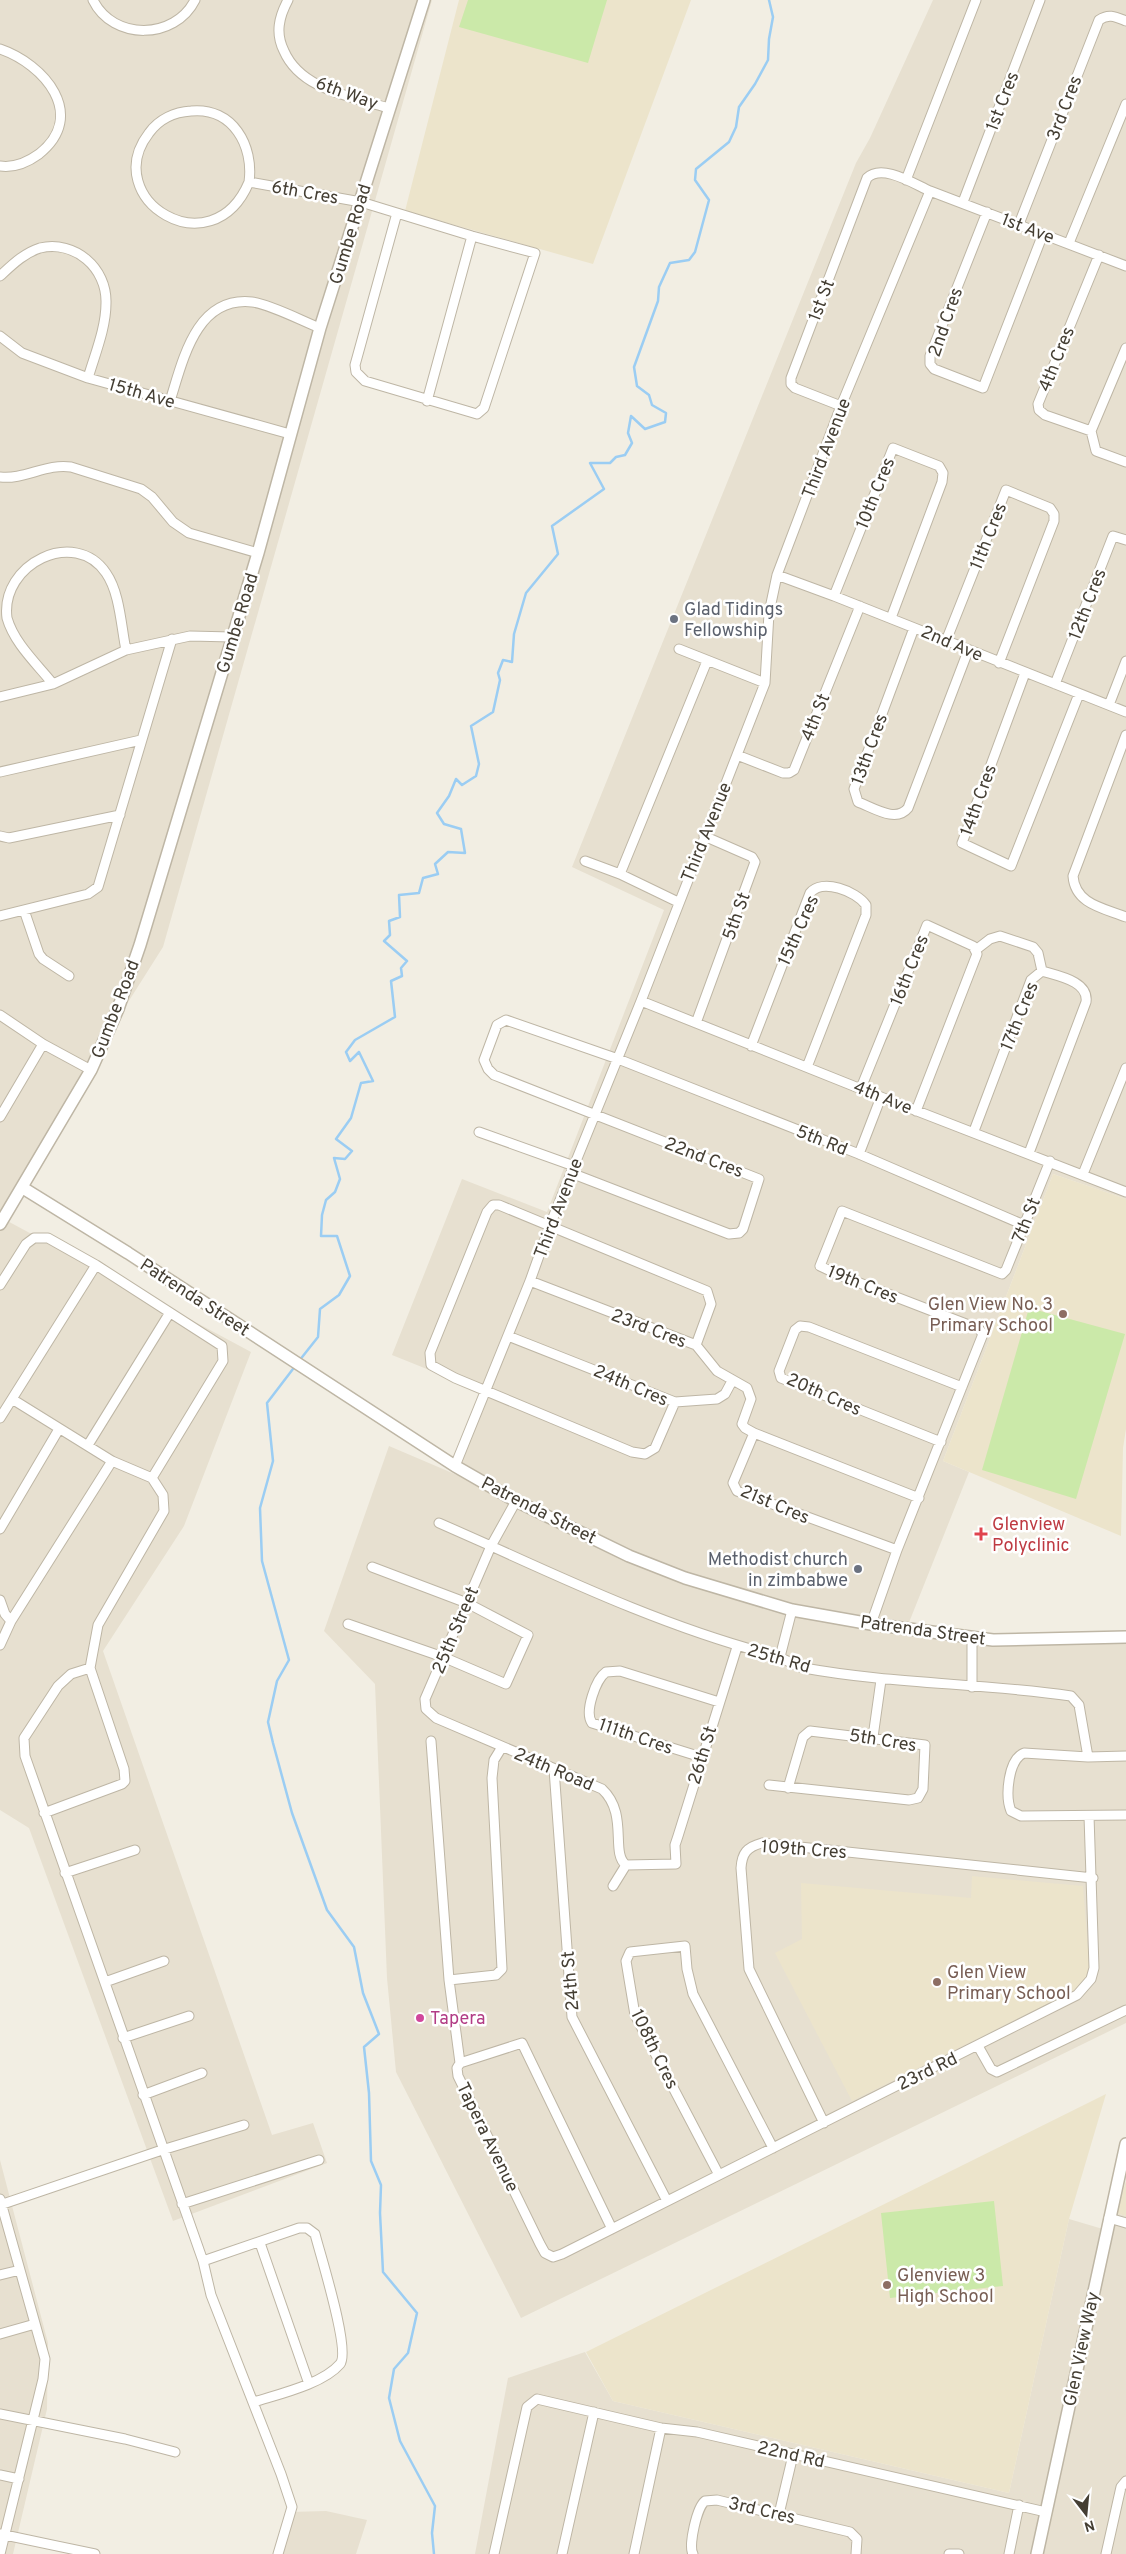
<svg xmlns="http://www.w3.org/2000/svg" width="1126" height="2554" font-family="Overpass,sans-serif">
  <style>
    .residential { fill: #e7e0d0 }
    .education { fill: #ece4cb }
    .green { fill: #cbe9a9 }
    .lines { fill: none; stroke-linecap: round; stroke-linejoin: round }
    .stream { stroke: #9bcdf3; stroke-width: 2.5 }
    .minor-casing { stroke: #beb6a5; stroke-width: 11 }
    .tertiary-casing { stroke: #beb6a5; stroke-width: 14 }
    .minor { stroke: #fff; stroke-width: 9 }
    .tertiary { stroke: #fff; stroke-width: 11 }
    .worship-dot { fill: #6b7280; stroke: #fff; stroke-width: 2 }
    .education-dot { fill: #8d6e63; stroke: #fff; stroke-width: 2 }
    .health-dot { fill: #e0444e; stroke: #fff; stroke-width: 2 }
    .hotel-dot { fill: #d1479c; stroke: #fff; stroke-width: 2 }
    .labels { text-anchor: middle; stroke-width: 5; stroke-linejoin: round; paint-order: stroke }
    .street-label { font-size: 18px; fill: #443e33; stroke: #fff }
    .worship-label { font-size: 18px; fill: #5b616d; stroke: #fff; text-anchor: start }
    .education-label { font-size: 18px; fill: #785e54; stroke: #fff; text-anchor: start }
    .health-label { font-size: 18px; fill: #be3a42; stroke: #fff; text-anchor: start }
    .hotel-label { font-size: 18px; fill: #b23c85; stroke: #fff; text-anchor: start }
  </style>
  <rect width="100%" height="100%" fill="#f2eee3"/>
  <path class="residential" d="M0,0h432l-269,947 -81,128 -82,138z
    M933,0h193v1199l-73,-25 -110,287 26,11 -61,153 73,9 145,1v388l-605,295 -125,-246 -9,-94 -12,-294 -51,-53 65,-185 68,29 32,-81 -97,-39 70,-176 85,33 117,-302 -92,-43 284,-704 14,-25z
    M0,1217l251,135 -67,174 -81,125 169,484 41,-12 14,40 -154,58 -144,-393 -29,-18z
    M0,2160l48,183 -1,66 -34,145h-13z
    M1116,2213l10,3v338h-651l33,-176 77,-26 28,49 396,92 60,-274 44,13z
    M326,2511l41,9 -11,34h-80l14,-42z"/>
  <path class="education" d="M459,0h232l-98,264 -188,-53z
    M1053,1174l73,25v230l-3,19 -2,88 -178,-75z
    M972,1876l111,10 7,89 -13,14 -225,112 -77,-148 27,-14 -1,-56 170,15z
    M1106,2094l-37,125 -60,274 -396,-92 -27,-49z
    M1126,2181v35l-10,-3z"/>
  <path class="green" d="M468,0h139l-19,63 -129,-36z
    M1029,1308l96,26 -49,165 -94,-29z
    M994,2201l9,85 -113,12 -9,-85z"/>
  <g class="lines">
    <path class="stream" d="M299,1361l19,-24 2,-28 19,-14 11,-19 -13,-40h-16l1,-21 4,-15 9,-8 5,-13 -6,-21 11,1 7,-8 -16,-12 15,-21 10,-35 12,-2 -14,-29 -9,9 -4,-9 9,-12 40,-23 -4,-36 11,-5 -1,-8 6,-7 -23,-20 6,-6 -1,-14 11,-4 -1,-22 20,-2 4,-15 15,-4 -3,-10 13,-12 17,1 -4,-24 -17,-5 -7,-11 12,-17 7,-17 6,6 14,-9 3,-12 -8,-38 22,-14 7,-32 -2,-7 5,-13 9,2 2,-28 12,-41 32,-39 -6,-28 52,-37 -14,-26h20l6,-6 9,-2 7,-12 -4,-10 3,-17 14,13 20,-7 1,-9 -14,-8 -3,-10 -12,-9 -3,-19 24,-66 1,-14 11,-24 19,-3 6,-8 14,-52 -14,-20 1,-11 33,-27 7,-15 3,-20 16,-23 13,-24 1,-21 4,-22 -4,-17
      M296,1365l-29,38 6,58 -13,47 2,53 27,99 -12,21 -9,41 5,21 19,70 35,97 27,37 9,46 16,41 -15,13 5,46 2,68 10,24 -1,28 3,59 34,41 -9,40 -14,16 -5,29 11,43 35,65 -3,27 2,21"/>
    <g class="minor-casing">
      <path id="minor" d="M93,0c20,41 82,40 102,0
        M288,0c-9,17 -13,33 -4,51 17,39 67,45 104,57
        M0,49c44,15 88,66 39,105 -11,8 -25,14 -39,12
        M906,180l70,-180
        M249,182c-37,88 -151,17 -100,-49 10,-14 26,-21 42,-22 42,-4 63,35 58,71l112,20 111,34 63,17 -51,155 -7,6 -112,-33 -9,-9 -1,-7 42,-152
        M963,202l77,-202
        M987,212l-57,144v8l4,5 49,19 60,-154
        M1019,224l80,-204c10,-7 17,-3 27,1
        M1069,243l57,-139
        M1099,255l-61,149 1,6 6,5 46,16 35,-83
        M0,276c12,-11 24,-23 40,-28 35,-8 67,20 66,55 0,25 -11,51 -18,75
        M0,336l22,17 66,25 202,56
        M170,401c13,-41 26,-105 82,-99 18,2 50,19 68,26
        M427,401l45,-165
        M841,406l-46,-18 -4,-4v-6l76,-200c15,-15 47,6 63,13l196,75
        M1091,431l5,20 30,11
        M0,477c24,3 47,-14 71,-10l70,22 11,8 21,25 16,11 69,20
        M777,575l57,21 292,116
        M834,596l59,-148 46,18 4,7 -1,9 -51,136
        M914,628l-60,161 4,13c16,6 38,21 50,6l60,-157
        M946,641l60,-151 44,18 4,6v7l-55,142
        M679,649l86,34
        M1025,673l-63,170 49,23 68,-172
        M53,684c-16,-20 -39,-41 -46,-66 -7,-54 68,-91 99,-45 14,20 15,53 20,77
        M1055,684l58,-148 13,4
        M0,697l53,-13 73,-34 64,-14 42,1
        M1109,705l17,-44
        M1126,735l-53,141c2,28 30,32 53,41
        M737,755l46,18h6l5,-3 66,-164
        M0,772l141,-32
        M0,836l9,2 111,-23
        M585,861l35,13 58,28
        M620,874l87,-213
        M24,910l15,44 4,5 26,17
        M0,916l88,-22 10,-7 74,-248
        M977,949l13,-10 10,-3 33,11 5,6 4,18
        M641,1001l240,96 245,95
        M0,1015l43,29 48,26
        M696,1023l59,-161 -3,-5 -48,-21
        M751,1046l59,-153c12,-15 46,-2 56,12v10l-59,152
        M861,1088l66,-163 46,21 4,8 -61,157
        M0,1117l43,-73
        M974,1131l57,-151 11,-9c16,5 47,10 44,31l-57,151
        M479,1132l95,34
        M859,1154l22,-57
        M571,1173l158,61 10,-1 4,-4 16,-50 -265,-104 -6,-6 -4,-9 13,-35 9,-5 112,39 241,95 165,71
        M1083,1174l43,-106
        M0,1285l26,-41 8,-6h14l48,27 126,81 1,15 -71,117
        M508,1336l167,66 -20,46 -10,6 -13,-2 -177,-74 -24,-13 -1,-12 57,-141 6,-7h6l208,86 4,13 -15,41 -166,-64
        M696,1345l21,26 30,17 4,11 -9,25 3,4 9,5
        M12,1399l100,62 40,17 11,17 1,16 -66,114 -8,43 34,101 1,12 -3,3 -78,29
        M675,1402l42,-3 8,-5 7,-13
        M0,1418l96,-153
        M941,1442l-160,-64 -2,-7 16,-41 5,-4 9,1 153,60
        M88,1445l81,-131
        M455,1466l75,-185 20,-56 91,-224 124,-318 4,-70 8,-38 64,-169 89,-215
        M516,1501l-25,45c92,42 187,85 285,110 10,3 18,10 28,12 88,16 178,15 267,28l8,9 9,52
        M439,1523l52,23 -66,153 1,10 10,9 166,71c27,25 8,64 24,76
        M0,1529l59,-100
        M897,1550l-160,-59 -4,-8 21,-50 165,65
        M0,1600l5,14 6,7
        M348,1624l95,33 63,27 22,-49 -61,-32 -95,-36
        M871,1624l26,-74 86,-216 -4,-5 -140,-54 -19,-9 22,-55 160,63 4,-4 44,-109
        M0,1645l11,-24 101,-160
        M780,1657l12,-47
        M90,1668l-19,6 -13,12 -34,52 1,18 178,505 8,34 70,179 11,33 -14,47
        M972,1687v-50
        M873,1737l8,-57
        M431,1741l18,239 11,83
        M1126,1756l-38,1 -64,-4c-16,7 -19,43 -13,58l10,5 105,-1
        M701,1757l-109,-34c-8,-11 4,-44 14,-51l14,-1 99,31
        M554,1769l18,248 95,184
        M769,1785l140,15 9,-2 5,-9 2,-44 -115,-14 -7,6 -15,51
        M626,1865l50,-1 -1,-19 3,-9 59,-189
        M65,1873l70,-23
        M613,1886l13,-21
        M449,1980l47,-5 6,-6 -10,-191 2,-18 8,-13
        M105,1982l59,-21
        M123,2038l66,-22
        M978,2046l13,23 6,3 129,-62
        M143,2095l59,-22
        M824,2123l-75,-154 -8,-101c1,-15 6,-21 21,-25l331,35
        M719,2175l-84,-160 -9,-54 4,-9 55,-6 2,23 6,25 80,154
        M0,2199l45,160 -2,20 -43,175
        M182,2204l137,-44
        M0,2205l162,-55 82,-25
        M1109,2218l17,5
        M612,2229l-90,-186 -62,20 -3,5 1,8 82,168 5,9 8,4 9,-3 515,-259 14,-16 3,-11 -5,-152
        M260,2243l49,141
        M203,2261l96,-33h8l8,6c5,20 36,117 25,130 -17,20 -61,30 -86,38
        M0,2275l20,-5
        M0,2334l35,-10
        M0,2414l125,25 50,13
        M0,2475l19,4
        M779,2514l14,-59
        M0,2534l95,20
        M494,2554l33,-147 10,-8 124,29 36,4 349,80
        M562,2554l32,-142
        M634,2554l27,-126
        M693,2554c-5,-8 4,-47 12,-53l12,-1 133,32 7,7 -1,15
        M949,2554h10
        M1009,2554l10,-49
        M1106,2554l15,-67 5,-6"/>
    </g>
    <g class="tertiary-casing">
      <path id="tertiary" d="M23,1188l105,65 327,213 61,35 113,55 56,22 107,32 79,14 122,16 133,-3
        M0,1224l91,-154 27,-61 22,-64 118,-392 62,-225 104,-328
        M1037,2554l89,-410"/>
    </g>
    <use href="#minor" class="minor"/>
    <use href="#tertiary" class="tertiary"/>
  </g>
  <g class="worship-dot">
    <circle cx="674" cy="619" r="5"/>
    <circle cx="858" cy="1569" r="5"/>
  </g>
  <g class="education-dot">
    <circle cx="1063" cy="1314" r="5"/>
    <circle cx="937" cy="1982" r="5"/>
    <circle cx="887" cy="2285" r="5"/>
  </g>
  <path class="health-dot" d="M978.5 1526.5h5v5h5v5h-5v5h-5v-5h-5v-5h5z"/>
  <circle class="hotel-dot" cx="420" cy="2018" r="5"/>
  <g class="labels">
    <g class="street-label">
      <text transform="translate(347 93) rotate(20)" y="6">6th Way</text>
      <text transform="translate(1002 101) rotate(-69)" y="6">1st Cres</text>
      <text transform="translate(1064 108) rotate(-69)" y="6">3rd Cres</text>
      <text transform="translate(305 192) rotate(10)" y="6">6th Cres</text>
      <text transform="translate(1028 228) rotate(21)" y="6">1st Ave</text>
      <text transform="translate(350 234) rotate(-73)" y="6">Gumbe Road</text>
      <text transform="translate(821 300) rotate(-69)" y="6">1st St</text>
      <text transform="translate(945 322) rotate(-71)" y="6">2nd Cres</text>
      <text transform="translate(1056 359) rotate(-68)" y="6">4th Cres</text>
      <text transform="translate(142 393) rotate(16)" y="6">15th Ave</text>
      <text transform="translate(826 448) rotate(-69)" y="6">Third Avenue</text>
      <text transform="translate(875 493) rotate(-68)" y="6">10th Cres</text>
      <text transform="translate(988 536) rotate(-68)" y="6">11th Cres</text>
      <text transform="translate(1087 604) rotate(-69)" y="6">12th Cres</text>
      <text transform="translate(237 623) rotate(-73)" y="6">Gumbe Road</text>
      <text transform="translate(952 643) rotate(23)" y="6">2nd Ave</text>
      <text transform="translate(815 717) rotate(-68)" y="6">4th St</text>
      <text transform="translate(869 749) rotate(-70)" y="6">13th Cres</text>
      <text transform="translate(978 800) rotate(-70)" y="6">14th Cres</text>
      <text transform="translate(706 832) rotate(-68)" y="6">Third Avenue</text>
      <text transform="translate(736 916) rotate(-70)" y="6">5th St</text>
      <text transform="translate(798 930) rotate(-66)" y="6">15th Cres</text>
      <text transform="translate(909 970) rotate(-68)" y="6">16th Cres</text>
      <text transform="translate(115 1009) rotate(-69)" y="6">Gumbe Road</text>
      <text transform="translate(1019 1016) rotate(-68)" y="6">17th Cres</text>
      <text transform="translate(883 1097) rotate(22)" y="6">4th Ave</text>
      <text transform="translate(822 1140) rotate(22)" y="6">5th Rd</text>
      <text transform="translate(704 1157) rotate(21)" y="6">22nd Cres</text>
      <text transform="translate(558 1208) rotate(-69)" y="6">Third Avenue</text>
      <text transform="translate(1026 1220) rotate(-68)" y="6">7th St</text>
      <text transform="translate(863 1284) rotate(22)" y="6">19th Cres</text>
      <text transform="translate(195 1297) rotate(33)" y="6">Patrenda Street</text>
      <text transform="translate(649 1328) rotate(21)" y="6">23rd Cres</text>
      <text transform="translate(631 1385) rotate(23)" y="6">24th Cres</text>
      <text transform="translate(824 1394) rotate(24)" y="6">20th Cres</text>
      <text transform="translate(775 1504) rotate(23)" y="6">21st Cres</text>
      <text transform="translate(539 1510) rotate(27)" y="6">Patrenda Street</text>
      <text transform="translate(455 1630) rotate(-67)" y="6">25th Street</text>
      <text transform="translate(923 1630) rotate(8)" y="6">Patrenda Street</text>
      <text transform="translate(779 1658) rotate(16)" y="6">25th Rd</text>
      <text transform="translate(636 1736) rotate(19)" y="6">111th Cres</text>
      <text transform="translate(883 1740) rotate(9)" y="6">5th Cres</text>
      <text transform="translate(702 1755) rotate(-73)" y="6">26th St</text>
      <text transform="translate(554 1769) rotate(23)" y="6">24th Road</text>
      <text transform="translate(804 1849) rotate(4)" y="6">109th Cres</text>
      <text transform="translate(570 1981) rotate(-95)" y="6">24th St</text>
      <text transform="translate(655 2049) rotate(64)" y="6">108th Cres</text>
      <text transform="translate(927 2071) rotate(-26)" y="6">23rd Rd</text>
      <text transform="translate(488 2137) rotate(64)" y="6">Tapera Avenue</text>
      <text transform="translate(1081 2349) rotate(-78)" y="6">Glen View Way</text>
      <text transform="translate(791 2454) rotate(13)" y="6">22nd Rd</text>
      <text transform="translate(762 2510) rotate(13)" y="6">3rd Cres</text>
    </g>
    <g class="worship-label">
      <text x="684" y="615">Glad Tidings<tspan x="684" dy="21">Fellowship</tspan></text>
      <text x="848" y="1565" text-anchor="end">Methodist church<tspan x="848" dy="21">in zimbabwe</tspan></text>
    </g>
    <g class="education-label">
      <text x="1053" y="1310" text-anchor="end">Glen View No. 3<tspan x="1053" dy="21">Primary School</tspan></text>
      <text x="947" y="1978">Glen View<tspan x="947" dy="21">Primary School</tspan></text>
      <text x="897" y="2281">Glenview 3<tspan x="897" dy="21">High School</tspan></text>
    </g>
    <g class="health-label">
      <text x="992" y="1530">Glenview<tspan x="992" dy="21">Polyclinic</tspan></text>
    </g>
    <g class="hotel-label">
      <text x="430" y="2024">Tapera</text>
    </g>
  </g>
  <g transform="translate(1086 2514) rotate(164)" stroke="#ffffff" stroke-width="4" paint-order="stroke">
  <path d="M0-4L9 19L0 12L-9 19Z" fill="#443e33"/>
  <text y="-8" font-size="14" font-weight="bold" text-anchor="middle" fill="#443e33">N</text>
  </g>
</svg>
